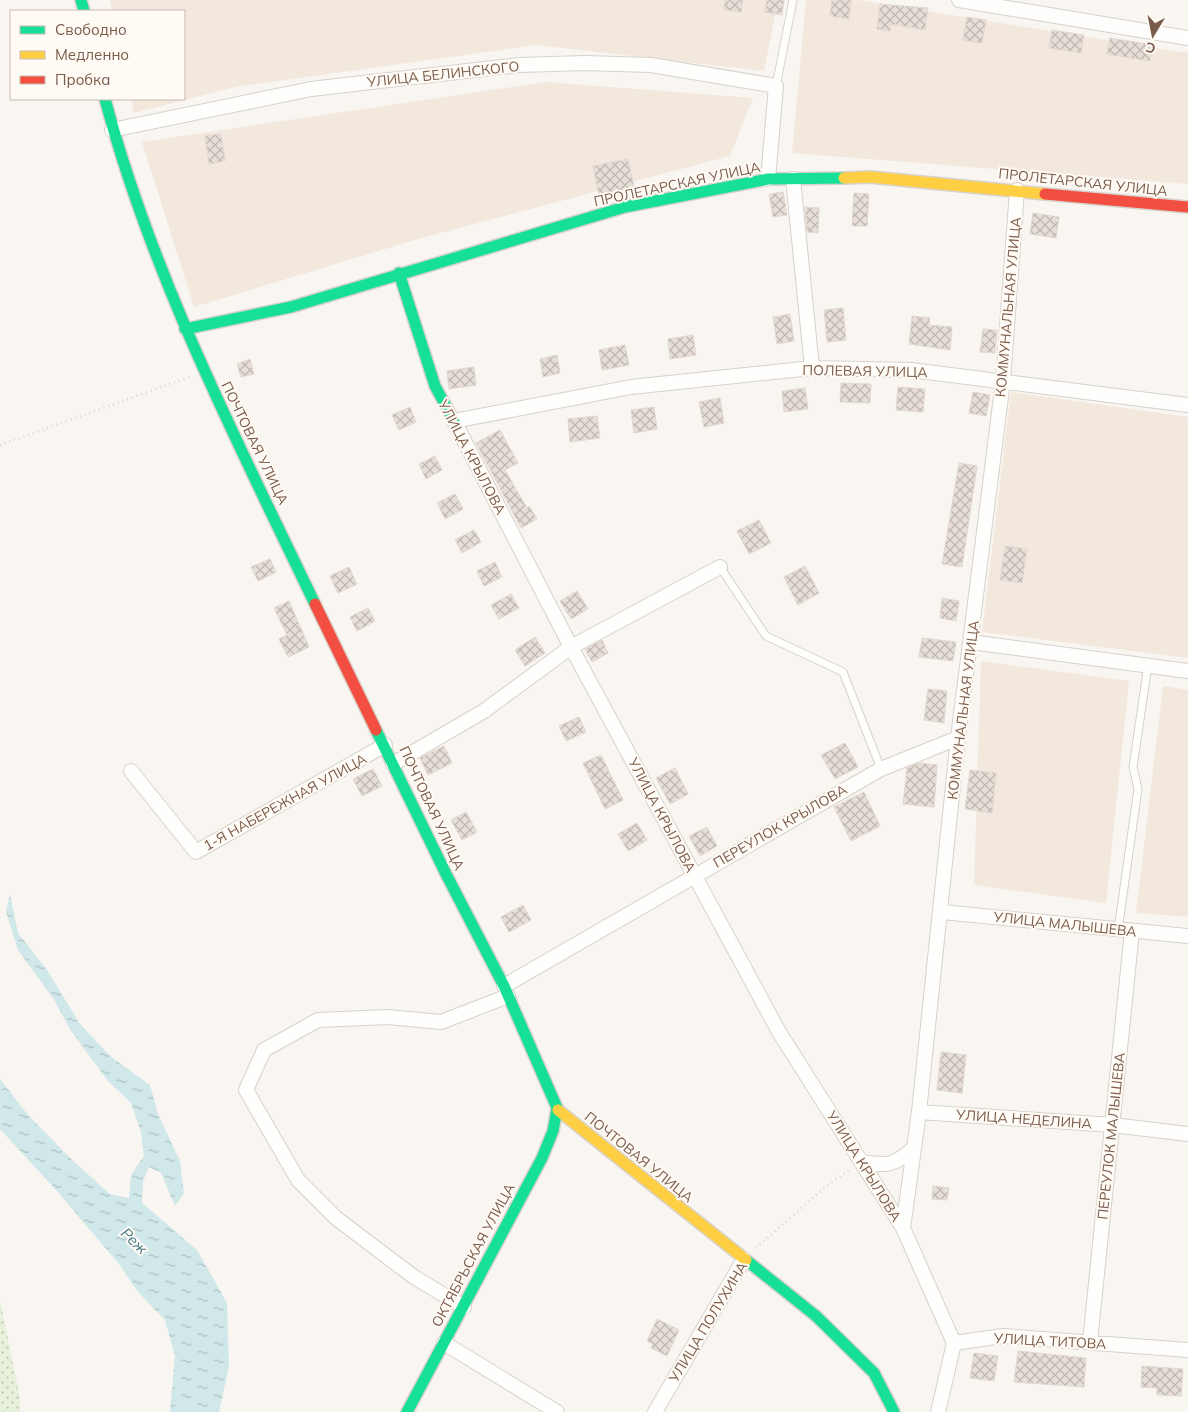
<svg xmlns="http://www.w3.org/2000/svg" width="1188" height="1412" font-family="Mulish,sans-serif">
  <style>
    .residential { fill: #f2e8de }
    .green { fill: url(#green-dots) }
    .water { fill: url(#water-ripples) }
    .building { fill: url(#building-cross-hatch); stroke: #e2d8d2 }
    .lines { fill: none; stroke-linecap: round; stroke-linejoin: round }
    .lane-casing { stroke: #d7d1cb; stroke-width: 9 }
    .street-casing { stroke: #d7d1cb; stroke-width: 16 }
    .fast-casing { stroke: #d9d2cb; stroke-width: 14 }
    .slow-casing { stroke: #d9d2cb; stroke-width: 14 }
    .jam-casing { stroke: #d9d2cb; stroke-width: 14 }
    .path { stroke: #dcd5d0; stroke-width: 2.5; stroke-dasharray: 1 4; stroke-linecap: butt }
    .lane { stroke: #fefefd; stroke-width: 7 }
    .street { stroke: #fefefd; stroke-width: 14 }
    .fast { stroke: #16e098; stroke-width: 11 }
    .slow { stroke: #ffcf43; stroke-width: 11 }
    .jam { stroke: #f24e42; stroke-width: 11 }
    .labels { text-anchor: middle; stroke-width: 4; stroke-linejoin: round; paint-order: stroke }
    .street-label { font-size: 14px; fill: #7a5c4d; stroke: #fffaf3 }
    .water-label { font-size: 15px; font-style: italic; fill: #437c86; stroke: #fffaf3 }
  </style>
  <defs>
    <pattern id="green-dots" width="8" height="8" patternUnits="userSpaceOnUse" patternTransform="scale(1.25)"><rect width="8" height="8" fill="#e7f0db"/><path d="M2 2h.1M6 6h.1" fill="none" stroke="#c0c6b4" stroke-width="1.8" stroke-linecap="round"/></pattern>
    <pattern id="water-ripples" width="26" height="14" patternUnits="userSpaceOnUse" patternTransform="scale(1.25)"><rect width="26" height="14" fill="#d0e8ea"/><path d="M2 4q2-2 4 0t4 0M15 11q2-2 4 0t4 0" fill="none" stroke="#aebfc0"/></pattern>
    <pattern id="building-cross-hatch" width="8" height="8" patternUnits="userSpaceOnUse" patternTransform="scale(1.25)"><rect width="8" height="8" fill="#e6ded7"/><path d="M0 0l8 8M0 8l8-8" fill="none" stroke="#bfb7b1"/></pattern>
  </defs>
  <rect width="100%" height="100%" fill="#f9f5f0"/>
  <path class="residential" d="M110,0h668l-14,71 -228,-26 -301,42 -101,26 -3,-14h53v-88h-72z
    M806,0h51l331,53v131l-396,-31z
    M546,82l207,16 -23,58 -312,83 -224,68 -52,-165z
    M1011,392l177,25v241l-206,-26z
    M981,661l148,20 -23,222 -132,-18z
    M1163,686l25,4v227l-52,-4z"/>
  <path class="green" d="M0,1300l20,98v14h-20z"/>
  <path class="water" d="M10,894l8,39 29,37 33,54 31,33 39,28 8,29 22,47 4,32 -9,13 -14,-33 -12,-6 -6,14 -1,22 55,47 30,53 2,63 -10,46h-49l5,-56 -10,-36 -27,-28 -19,-28 -63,-74 -56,-61v-50l28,36 45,46 37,33 19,4 2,-23 13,-19 -3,-24 -10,-29 -23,-22 -37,-50 -18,-33 -35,-48 -12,-38z"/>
  <path class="building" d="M725,0h18l-2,12 -17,-2z
    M767,0h17l-2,15 -17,-3z
    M832,0h19l-2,19 -19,-3z
    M880,4l48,4 -3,22 -34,-6 -1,7 -13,-2z
    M967,17l19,3 -4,23 -19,-3z
    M1052,30l32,5 -3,18 -32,-5z
    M1110,38l43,7 -3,16 -43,-7z
    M221,134l4,27 -16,3 -4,-28z
    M628,159l7,32 -35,8 -7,-33z
    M783,192l4,23 -14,2 -4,-23z
    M854,193l15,1 -2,32h-15z
    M805,207l14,1 -1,25 -11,-1z
    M1033,213l26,4 -3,21 -26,-4z
    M843,308l3,32 -19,2 -3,-32z
    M790,314l4,27 -17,3 -4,-27z
    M912,316l18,2 -1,7 23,2 -2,23 -41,-6z
    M983,329l14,1 -2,23 -15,-1z
    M693,335l3,20 -26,4 -2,-20z
    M625,345l4,20 -27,5 -3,-20z
    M557,355l3,18 -17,4 -3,-18z
    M250,359l4,15 -13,3 -4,-13z
    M474,367l2,18 -27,4 -2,-18z
    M841,383l30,1 -1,19 -30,-1z
    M898,387l27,2 -2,23 -27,-2z
    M805,388l3,21 -24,3 -2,-21z
    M973,392l17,3 -4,21 -17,-3z
    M720,398l4,25 -20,4 -5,-25z
    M410,407l6,15 -17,8 -7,-15z
    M654,407l3,22 -23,4 -3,-23z
    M597,416l3,22 -30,4 -2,-23z
    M500,430l18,33 -13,7 22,38 2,-2 8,13 -16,9 -45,-85z
    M435,456l7,14 -16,9 -7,-15z
    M959,463l18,3 -15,101 -20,-3z
    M455,494l8,15 -18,10 -8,-16z
    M759,520l12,23 -22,11 -12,-23z
    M474,530l7,12 -19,11 -7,-13z
    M1005,546l22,3 -5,34 -22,-3z
    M270,559l6,13 -18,9 -7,-14z
    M495,562l7,15 -18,9 -7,-15z
    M805,566l14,27 -21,12 -14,-28z
    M349,567l8,17 -19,9 -8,-17z
    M577,591l11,18 -17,10 -11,-18z
    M511,594l8,14 -20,11 -8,-14z
    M942,598l17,3 -3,20 -16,-3z
    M289,601l20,46 -21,10 -9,-18 8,-4 -13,-27z
    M368,608l7,13 -18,10 -7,-14z
    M535,637l10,16 -20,13 -10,-16z
    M922,638l34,4 -3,19 -34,-4z
    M602,640l6,13 -16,9 -7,-13z
    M928,689l19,2 -3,32 -20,-3z
    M579,717l7,15 -20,9 -7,-15z
    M845,743l13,24 -23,12 -14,-24z
    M444,746l8,17 -24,12 -8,-17z
    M601,755l22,45 -18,9 -22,-46z
    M919,763l18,2 -3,42 -31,-3 4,-36z
    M675,768l13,26 -18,10 -14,-26z
    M373,769l9,17 -20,10 -9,-17z
    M970,770l26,3 -4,40 -27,-4z
    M864,792l16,34 -29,15 -17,-34z
    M466,812l11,20 -15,8 -11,-20z
    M637,823l10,17 -19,11 -10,-17z
    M707,827l10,19 -17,10 -11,-20z
    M523,905l8,15 -22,12 -8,-15z
    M941,1052l25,3 -4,38 -25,-3z
    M933,1186l16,2 -2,12 -15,-1z
    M657,1319l22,11 -12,26 -16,-8 2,-4 -6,-3z
    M1018,1351l68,7 -2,29 -70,-5z
    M974,1353l24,3 -4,25 -24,-3z
    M1142,1366l41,3 -2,27 -24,-1v-7l-16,-1z"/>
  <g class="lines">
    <g class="lane-casing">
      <path id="lane" d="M776,86l17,-86
        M720,567l46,69 77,36 38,97
        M1118,930l20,-141 -5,-22 15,-102"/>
    </g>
    <g class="street-casing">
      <path id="street" d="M959,0l229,38
        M112,130l199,-41 208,-24 66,-2 66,2 125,21 -8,93
        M793,179l19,189
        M971,642l217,29
        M393,764l91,-53 87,-64 149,-80
        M131,771l65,81 189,-107
        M942,912l246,24
        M504,986l377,-217 77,-31
        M919,1112l194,13 75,9
        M861,1162c26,4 33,4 53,-14
        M903,1228l16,-116 39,-374 45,-357 14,-191
        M464,1307l-50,-30 -78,-59 -38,-38 -52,-90 18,-40 54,-30 70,-3 53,5 67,-26
        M1090,1342l42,-411
        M444,1343l113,69
        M954,1343l-51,-115 -124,-196 -208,-385 -117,-226 177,-34 181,-19 99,2 277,35
        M954,1343l49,-7 185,14
        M655,1412l89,-153
        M938,1412l16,-69"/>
    </g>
    <g class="fast-casing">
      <path id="fast" d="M81,0l3,11
        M105,99c47,177 131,340 210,505
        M399,273l36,113 19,35
        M185,329l106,-22 334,-100 143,-28 76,-1
        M376,730l70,144 58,112 54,124
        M746,1260l70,56 58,57 20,39
        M407,1412l135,-254 11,-27 4,-22"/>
    </g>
    <g class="slow-casing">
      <path id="slow" d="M844,178l26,-1 175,17
        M558,1110l188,150"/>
    </g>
    <g class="jam-casing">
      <path id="jam" d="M1045,194l143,13
        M315,604l61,126"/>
    </g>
    <path class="path" d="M0,445l192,-69
      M756,1248l68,-60 28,-20"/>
    <use href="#lane" class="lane"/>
    <use href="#street" class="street"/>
    <use href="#fast" class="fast"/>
    <use href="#slow" class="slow"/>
    <use href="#jam" class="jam"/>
  </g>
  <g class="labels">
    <g class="street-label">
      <text transform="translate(443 74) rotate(-6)" y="5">УЛИЦА БЕЛИНСКОГО</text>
      <text transform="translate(1083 182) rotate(6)" y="5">ПРОЛЕТАРСКАЯ УЛИЦА</text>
      <text transform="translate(677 184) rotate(-12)" y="5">ПРОЛЕТАРСКАЯ УЛИЦА</text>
      <text transform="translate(1008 307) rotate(-85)" y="5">КОММУНАЛЬНАЯ УЛИЦА</text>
      <text transform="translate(865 371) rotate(1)" y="5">ПОЛЕВАЯ УЛИЦА</text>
      <text transform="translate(255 443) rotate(64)" y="5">ПОЧТОВАЯ УЛИЦА</text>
      <text transform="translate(472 457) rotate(62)" y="5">УЛИЦА КРЫЛОВА</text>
      <text transform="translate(963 710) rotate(-83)" y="5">КОММУНАЛЬНАЯ УЛИЦА</text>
      <text transform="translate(285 802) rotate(-29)" y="5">1-Я НАБЕРЕЖНАЯ УЛИЦА</text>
      <text transform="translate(432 808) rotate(65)" y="5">ПОЧТОВАЯ УЛИЦА</text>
      <text transform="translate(662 815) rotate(62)" y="5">УЛИЦА КРЫЛОВА</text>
      <text transform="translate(780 826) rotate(-30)" y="5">ПЕРЕУЛОК КРЫЛОВА</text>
      <text transform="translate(1065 924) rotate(6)" y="5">УЛИЦА МАЛЫШЕВА</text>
      <text transform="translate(1024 1119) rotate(4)" y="5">УЛИЦА НЕДЕЛИНА</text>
      <text transform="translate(1111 1136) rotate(-84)" y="5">ПЕРЕУЛОК МАЛЫШЕВА</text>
      <text transform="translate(639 1157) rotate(39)" y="5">ПОЧТОВАЯ УЛИЦА</text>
      <text transform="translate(864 1166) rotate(58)" y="5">УЛИЦА КРЫЛОВА</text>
      <text transform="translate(473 1255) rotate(-62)" y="5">ОКТЯБРЬСКАЯ УЛИЦА</text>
      <text transform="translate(708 1322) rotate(-59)" y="5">УЛИЦА ПОЛУХИНА</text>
      <text transform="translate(1050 1341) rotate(3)" y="5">УЛИЦА ТИТОВА</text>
    </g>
    <g class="water-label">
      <text transform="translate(134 1241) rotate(44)" y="5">Реж</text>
    </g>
  </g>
  <rect x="10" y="10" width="175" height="90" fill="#fffaf3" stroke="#cabbb1"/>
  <rect x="20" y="26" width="25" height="8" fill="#16e098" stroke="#cabbb1"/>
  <text x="55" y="35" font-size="15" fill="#7a5c4d">Свободно</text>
  <rect x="20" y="51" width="25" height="8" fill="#ffcf43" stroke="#cabbb1"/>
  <text x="55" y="60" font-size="15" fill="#7a5c4d">Медленно</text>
  <rect x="20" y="76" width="25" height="8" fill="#f24e42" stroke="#cabbb1"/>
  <text x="55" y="85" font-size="15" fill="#7a5c4d">Пробка</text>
  <g transform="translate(1153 35) rotate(190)" stroke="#fffaf3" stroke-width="4" paint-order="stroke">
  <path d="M0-4L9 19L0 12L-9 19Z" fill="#7a5c4d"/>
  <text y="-8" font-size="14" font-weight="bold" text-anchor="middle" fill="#7a5c4d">С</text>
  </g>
</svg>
